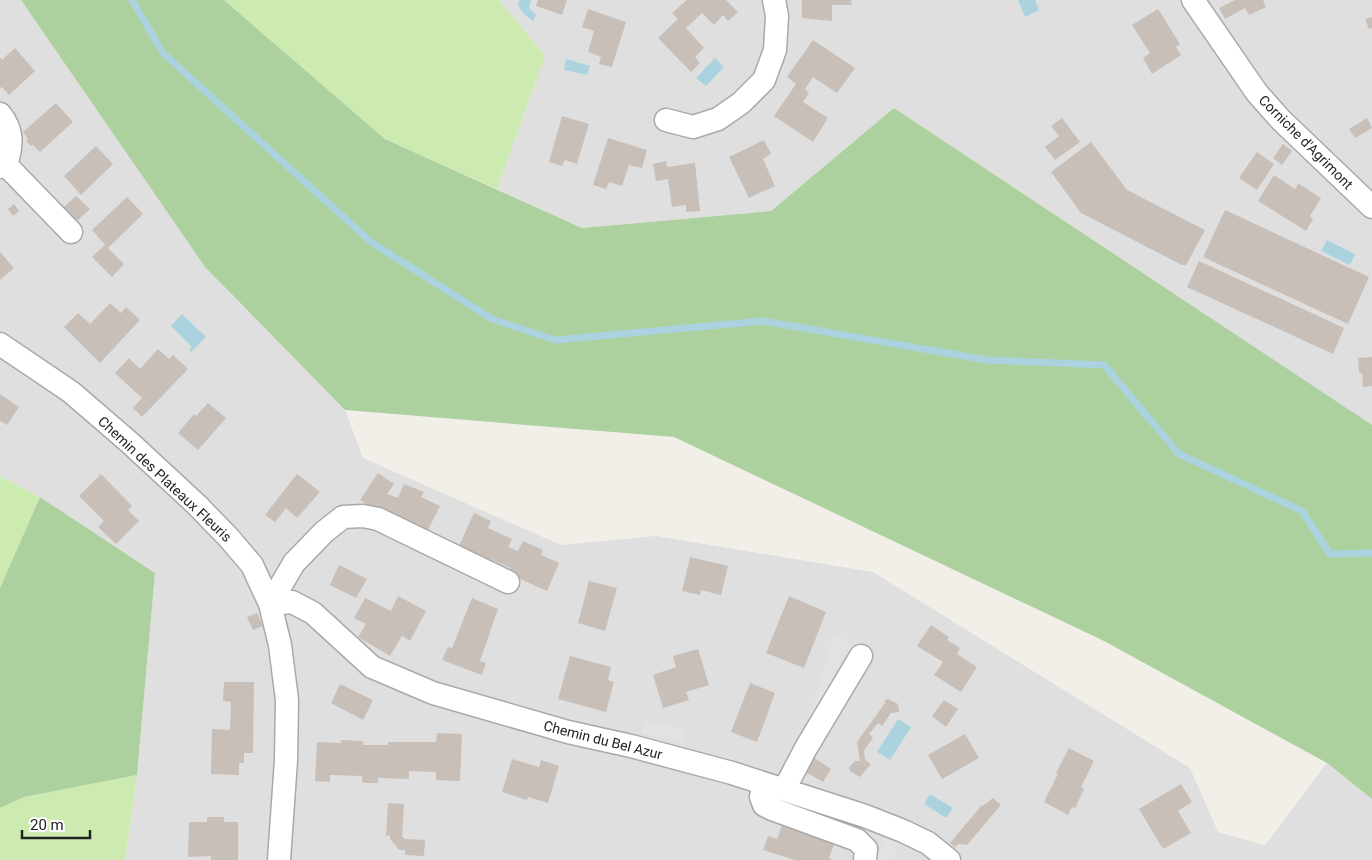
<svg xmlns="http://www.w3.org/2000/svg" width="1372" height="860" font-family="Roboto,sans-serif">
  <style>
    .residential { fill: #e0dfdf }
    .grass { fill: #cdebb0 }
    .forest { fill: #add19e }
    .parking { fill: #e2e2e2 }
    .water { fill: #aad3df }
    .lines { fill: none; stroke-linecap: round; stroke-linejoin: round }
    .stream { stroke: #aad3df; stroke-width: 7 }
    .building { fill: #c7bfb8 }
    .minor-casing { stroke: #a9a9a9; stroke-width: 25 }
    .minor { stroke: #fff; stroke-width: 22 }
    .labels { text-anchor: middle; stroke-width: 4; stroke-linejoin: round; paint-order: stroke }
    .street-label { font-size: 14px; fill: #222; stroke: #fff }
  </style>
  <rect width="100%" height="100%" fill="#f2efe9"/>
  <path class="residential" d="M0,0h21l184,267 140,143 18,48 198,87 95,-9 217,36 317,196 28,64 47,13 62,-82 45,36v61h-1247l12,-85 18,-202 -115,-76 -40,-21z
    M499,0h873v426l-478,-318 -123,103 -189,17 -85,-39 48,-133z"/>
  <path class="grass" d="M224,0h275l46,56 -48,133 -112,-50z
    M0,476l40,21 -40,91z
    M137,775l-12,85h-125v-52l24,-11z"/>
  <path class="forest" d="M21,0h203l161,139 197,89 189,-17 123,-103 478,317v374l-45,-36 -223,-122 -430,-204 -329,-27 -140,-143z
    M40,497l115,76 -18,202 -113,22 -24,11v-220z"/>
  <path class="parking" d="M834,633l15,9 -37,89 -6,-2z
    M644,720l42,10 -3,13 -42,-10z
    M884,838l16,5 -6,17h-18z"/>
  <path class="water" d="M519,0h12l-2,8 7,7 -3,6 -10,-8 -5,-8z
    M1018,0h17l4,10 -14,7z
    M715,58l9,9 -18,19 -10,-8z
    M566,59l24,7 -3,9 -23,-5z
    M1327,240l28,14 -5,11 -29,-14z
    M182,314l24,23 -15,15 -2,-2 3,-3 -21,-21z
    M898,719l13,8 -21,33 -13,-8z
    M930,794l23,14 -7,10 -22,-14z"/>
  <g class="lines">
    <path class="stream" d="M132,0l31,53 208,189 121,77 63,21 208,-19 224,39 117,5 75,89 123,57 28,43 42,-1"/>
  </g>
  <path class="building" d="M538,0h29l-5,15 -26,-9z
    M687,0h39l12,12 -10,9 -5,-6 -9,10 -12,-12 -16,15 18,20 -9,9 5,6 -9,9 -33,-34 20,-19 -6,-6z
    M802,0h49l1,5h-20v16l-30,-3z
    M1235,0h28l3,7 -17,8 -4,-7 -20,11 -6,-11z
    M588,9l38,13 -14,45 -13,-3 2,-7 -13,-5 6,-21 -12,-4z
    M1158,9l22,35 -4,3 5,8 -29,19 -9,-16 7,-5 -18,-28z
    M1372,17v11l-3,1 -4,-10z
    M813,40l42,28 -18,25 -24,-16 -8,12 4,4 -6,9 25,16 -15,24 -39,-26 22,-32 -9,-7z
    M15,48l20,23 -26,24 -7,-8 -2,1v-31l2,3z
    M56,103l17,19 -33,30 -7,-7 -2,1 -5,-5 2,-2 -5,-7z
    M562,116l27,8 -12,40 -12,-4 -3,6 -13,-4z
    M1062,118l18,24 -25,18 -10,-13 14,-11 -8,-10z
    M1367,118l5,10 -17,10 -6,-9z
    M608,138l39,12 -5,18 -13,-3 -7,21 -13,-4 -3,7 -13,-4z
    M764,140l7,14 -8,5 12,27 -26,12 -20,-41z
    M1091,142l36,48 78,40 -19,35h-4l-101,-52 -30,-41z
    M1283,144l9,7 -10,14 -9,-7z
    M96,146l17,18 -32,31 -17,-19z
    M1257,152l17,12 -17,26 -18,-12z
    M666,161l1,6 28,-4 5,48 -14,1v-7l-14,2 -4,-28 -12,2 -3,-17z
    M1274,175l21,14 3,-5h1l22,14 -11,18 3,3 -7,12 -48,-30z
    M76,196l14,13 -14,13 -13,-14z
    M127,197l16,17 -35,34 16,16 -12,13 -20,-20 13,-12 -13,-15z
    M14,204l5,7 -6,5 -5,-7z
    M1225,210l144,67 -21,47 -145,-67z
    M0,252l14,16 -14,12z
    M1199,261l145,67 -11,26 -146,-67z
    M110,303l11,10 5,-6 14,13 -40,43 -36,-36 14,-14 12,11z
    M158,349l11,10 4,-4 15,14 -46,48 -9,-9 9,-10 -27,-25 14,-15 11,11z
    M1372,357v29l-9,1 -1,-14h-3l-1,-15z
    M0,394l19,13 -12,18 -7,-4z
    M208,403l18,15 -28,32 -20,-17 16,-19 2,2z
    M378,473l16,11 -7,10 11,4 6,-14 20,8 -3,5 19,9 -13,26 -50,-21 -17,-11z
    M101,474l31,32 -4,4 11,11 -23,23 -18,-17 6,-6 -25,-25z
    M297,474l23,18 -23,26 -11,-10 -11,14 -10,-7z
    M474,513l17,8 -3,7 24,11 -4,8 10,4 5,-10 20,9 -2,5 18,8 -12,28 -38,-17 2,-6 -52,-22z
    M690,557l38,9 -7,29 -20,-5 -1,5 -18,-4z
    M339,565l28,14 -11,19 -26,-13z
    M589,581l28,7 -12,43 -27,-8z
    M398,596l28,15 -16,30 -8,-5 -12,20 -32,-19 8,-13 -12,-6 11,-20 26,13z
    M789,596l37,16 -22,56 -38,-15z
    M472,598l26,11 -18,52 6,2 -4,12 -40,-15 6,-13 4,1z
    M257,613l6,13 -10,4 -6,-13z
    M931,625l18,12 -2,3 13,8 -3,6 20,13 -16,25 -27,-17 9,-13 -26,-16z
    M698,649l11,36 -23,7 3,8 -26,8 -10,-33 23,-8 -3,-11z
    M570,656l41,11 -3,13 6,2 -8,30 -48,-13z
    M224,682h30l-1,71h-9v10h-5v12l-28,-1 1,-45 18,1 1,-28 -8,-1z
    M750,683l25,10 -18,49 -26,-10z
    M340,684l33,16 -10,20 -32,-17z
    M888,699l10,5 1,8 -8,1 -9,13 -4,-3 -9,11 4,4 -9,12 1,10 6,4 -11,13 -10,-6 -1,-4 6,-6h5l-3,-19 28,-39v-3z
    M944,700l14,9 -12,18 -14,-11z
    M437,733l25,1 -2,47 -24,-1v-8l-27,-1v8l-31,-1v5h-14l-2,-1v-6l-32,-1v7l-15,-1 2,-39 24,1v-3l22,1v4h25v-3h48z
    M965,734l14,24 -37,21 -14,-24z
    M1069,748l25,13 -13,26 3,2 -9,19 -3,-1 -4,8 -24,-13 14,-28 -2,-1z
    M813,757l18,12 -8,13 -19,-11z
    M512,759l27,8 2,-7 18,6 -11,37 -20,-6 -1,3 -25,-8z
    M1181,784l11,18 -14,9 13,22 -28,16 -24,-40z
    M993,798l8,7 -34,40 -8,-1 -4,3 -5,-4 32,-38 1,1z
    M388,803l16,1 -2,32 3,3 20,1 -1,16 -19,-1v-5h-6l-9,-11v-4l-4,1z
    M207,817h17v5h14v38h-27v-4l-23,1 1,-35h18z
    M782,825l20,7 1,-4 12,5 -1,3 20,8 -5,14 5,2h-39l-32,-10 5,-14 9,3z"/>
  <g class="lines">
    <g class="minor-casing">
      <path id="minor" d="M1193,0l64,93 24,27 91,87
        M0,114c14,17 12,32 6,51
        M666,120l27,7 25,-8 23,-16 23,-23 11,-30 2,-34 -3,-16
        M0,167l6,-2 65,67
        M0,344l71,48 58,50 68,63 32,33 23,27 18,39 10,41 7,55 -1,60 -7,100
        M270,604l22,-2 21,11 59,54 61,26 135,39 63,14 101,27 133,43 38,15 25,12 21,17
        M270,604l24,-41 30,-31 19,-15 20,-1 15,3 130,63
        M765,784l-4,13 3,8 8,4 85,31 9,9 -1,11
        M784,790l22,-42 55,-92"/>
    </g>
    <use href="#minor" class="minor"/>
  </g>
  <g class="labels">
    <g class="street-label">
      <text transform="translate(1306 142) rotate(45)" y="5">Corniche d'Agrimont</text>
      <text transform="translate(165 479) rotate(43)" y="5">Chemin des Plateaux Fleuris</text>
      <text transform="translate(603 740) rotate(14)" y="5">Chemin du Bel Azur</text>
    </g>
  </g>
  <path d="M22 830v8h68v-8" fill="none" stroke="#222222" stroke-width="2.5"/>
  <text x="30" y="830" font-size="15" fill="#222222" stroke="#ffffff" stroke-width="4" paint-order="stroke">20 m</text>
</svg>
